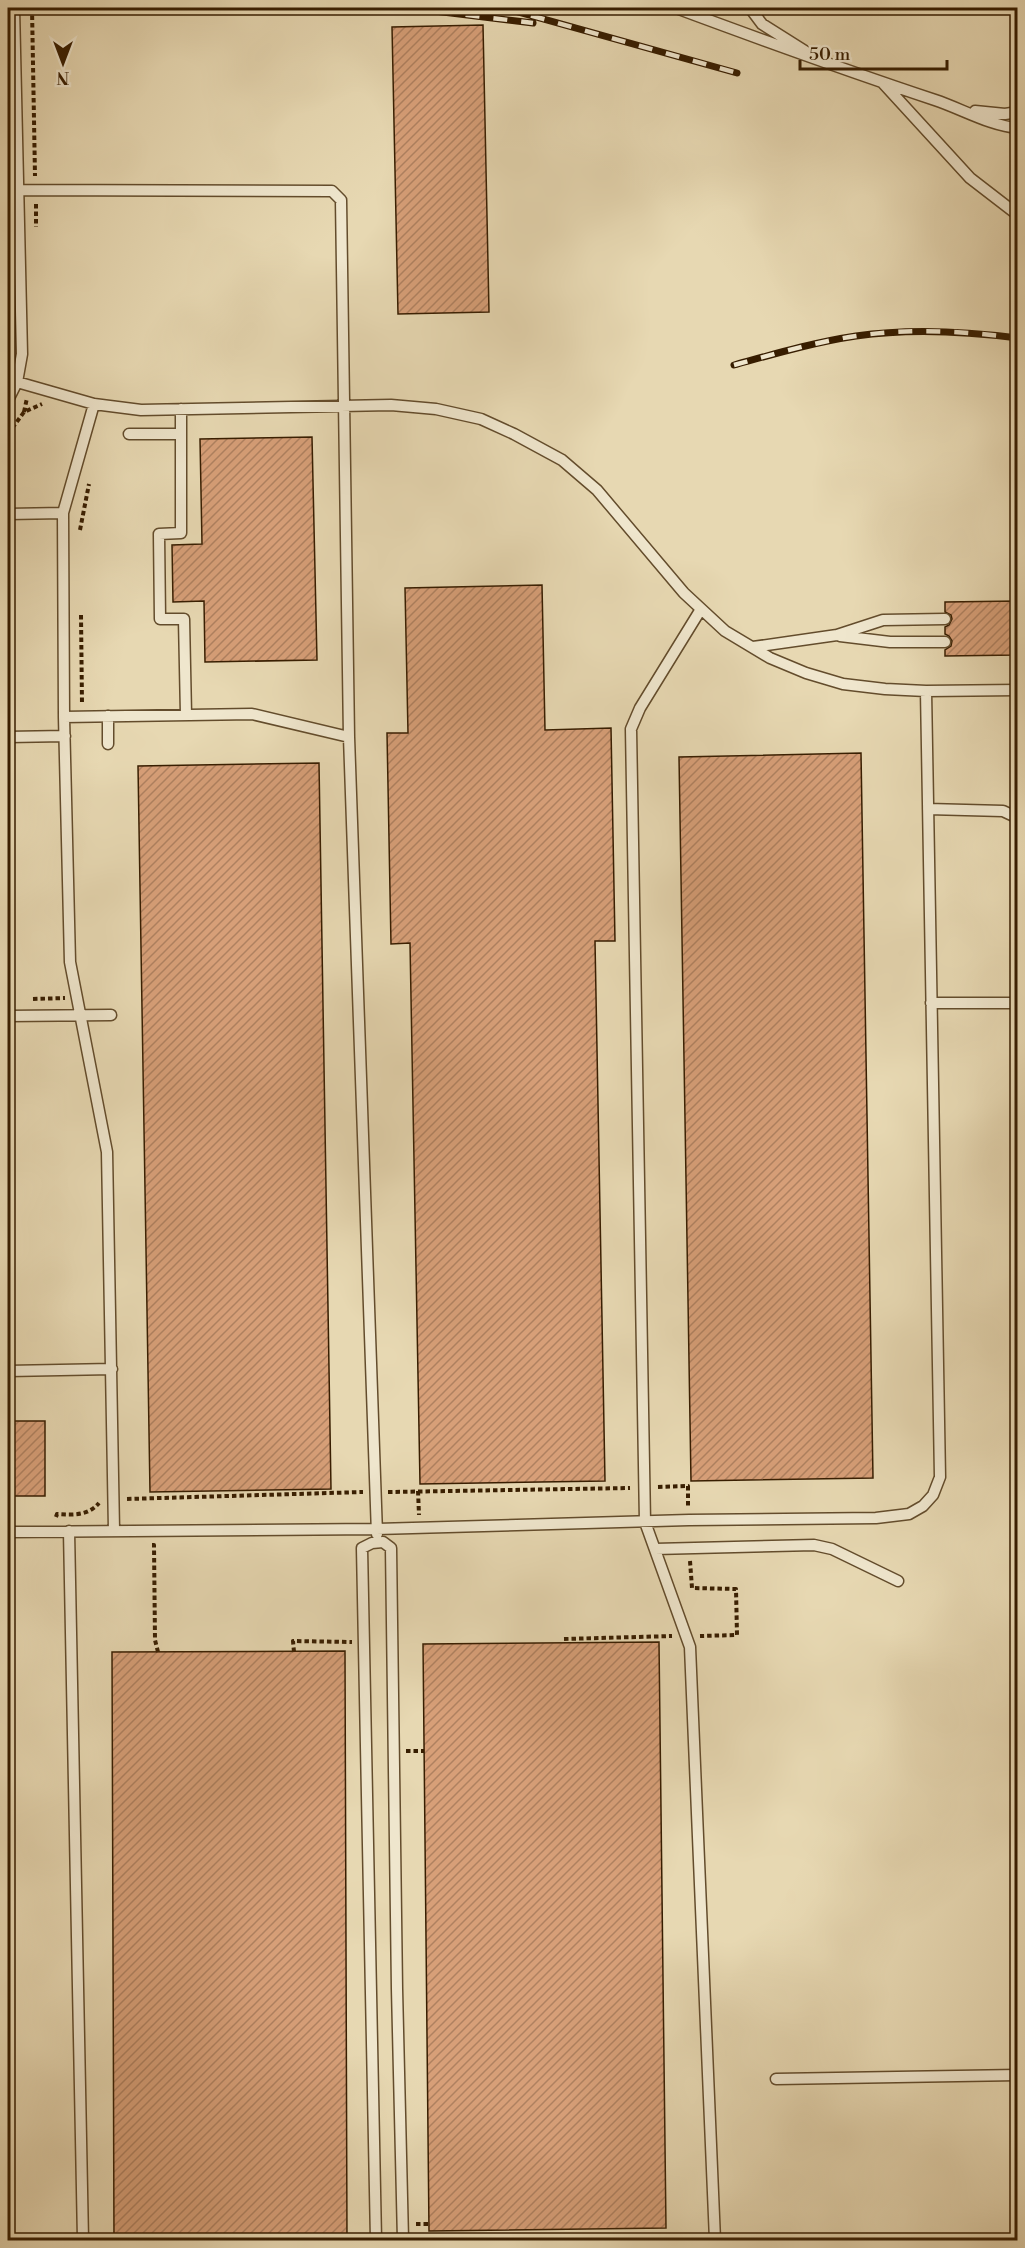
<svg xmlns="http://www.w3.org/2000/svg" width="1025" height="2248" font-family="'Libre Bodoni',serif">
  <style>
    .building { fill: url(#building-hatch); stroke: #371d00; stroke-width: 1.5 }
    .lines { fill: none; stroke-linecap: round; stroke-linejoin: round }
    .lane-casing { stroke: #634c2c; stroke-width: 13 }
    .path { stroke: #371d00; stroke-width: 4; stroke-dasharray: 4.5 3; stroke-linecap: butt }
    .lane { stroke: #efe6cd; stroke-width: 10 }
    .rail-casing { stroke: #371d00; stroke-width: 7 }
    .rail { stroke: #efe6cd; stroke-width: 4.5; stroke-dasharray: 14; stroke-linecap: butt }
  </style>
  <defs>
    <pattern id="building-hatch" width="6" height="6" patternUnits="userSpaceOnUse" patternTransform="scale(1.5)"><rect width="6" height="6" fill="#d79f78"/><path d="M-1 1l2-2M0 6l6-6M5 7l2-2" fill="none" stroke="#af8160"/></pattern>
  </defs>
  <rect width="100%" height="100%" fill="#e7d8b2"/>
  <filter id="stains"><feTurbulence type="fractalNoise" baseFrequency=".00333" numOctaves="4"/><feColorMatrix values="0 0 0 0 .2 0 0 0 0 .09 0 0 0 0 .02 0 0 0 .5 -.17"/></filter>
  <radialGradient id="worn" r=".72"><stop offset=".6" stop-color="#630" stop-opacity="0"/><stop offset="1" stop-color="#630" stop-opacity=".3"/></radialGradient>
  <path class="building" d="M483,25l6,287 -91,2 -6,-287z
    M312,437l5,223 -112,2 -1,-61 -31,1 -1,-57 30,-1 -2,-105z
    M542,585l3,145 66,-2 4,213h-20l10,540 -185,3 -10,-541 -19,1 -4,-211h21l-3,-145z
    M1017,601v54l-72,1v-6l6,-4 1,-5 -3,-5 -4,-2v-7l4,-2 3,-6 -1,-4 -6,-3v-10z
    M861,753l12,725 -182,3 -12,-724z
    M319,763l12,726 -181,3 -12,-726z
    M8,1421h37v75h-37z
    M659,1642l7,586 -237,3 -6,-587z
    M345,1651l2,590h-233l-2,-589z"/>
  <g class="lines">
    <g class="lane-casing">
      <path id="lane" d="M676,8c86,32 172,63 259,92 27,9 56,26 83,28
        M750,8l12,16 46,29
        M883,83l87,95 48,37
        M975,111l30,3 13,-2
        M8,162l10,28 314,1 9,9 8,537 -97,-23 -188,3
        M17,382l77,22 47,6 250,-5 45,4 45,10 33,15 48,26 35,30 87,103 41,38 45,27 36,15 37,11 42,5 41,2 92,-1
        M8,400l9,-18 5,-28 -8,-346
        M94,404l-31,109 1,204 6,245 37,190 7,378
        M181,409v124l-22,1 1,85h24l2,96
        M129,434h52
        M8,514l55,-1
        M701,609l-61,99 -9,21 14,793 45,125 25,593
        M840,636l50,6h55
        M753,647l84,-12 46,-15 62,-1
        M108,716v28
        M8,737l57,-1
        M349,737l28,797
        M928,809l75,2 15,7
        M931,1003h87
        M8,1016l103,-1
        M8,1371l104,-2
        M69,1531l14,709
        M8,1532l369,-3 312,-9 187,-2 33,-4 14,-8 10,-11 7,-18 -14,-786
        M655,1549l159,-4 18,4 66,32
        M776,2079l242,-4
        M376,2240l-14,-692 10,-5 11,-1 8,6 6,441 6,251"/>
    </g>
    <path class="path" d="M32,8l3,168
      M36,204v23
      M24,412l3,-14
      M8,434l16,-22 18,-8
      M80,530l9,-46
      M81,615l1,89
      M33,999l32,-1
      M658,1487l30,-1v20
      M418,1491l1,24
      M388,1492l242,-4
      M127,1499l236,-7
      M56,1517l1,-3c16,1 31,2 42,-11
      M152,1545h2l1,95 3,12
      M690,1561l2,27 44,1 1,46 -37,1
      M564,1639l108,-3
      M294,1652l-1,-11 59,1
      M406,1751h18
      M416,2224h13"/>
    <use href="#lane" class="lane"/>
    <g class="rail-casing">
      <path id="rail" d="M410,8l123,15
        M504,8l233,65
        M734,365c40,-11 81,-23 122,-29 54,-8 108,-5 162,2"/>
    </g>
    <use href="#rail" class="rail"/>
  </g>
  <rect width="1025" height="2248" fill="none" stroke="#e7d8b2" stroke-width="30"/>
  <rect x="9" y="9" width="1007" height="2230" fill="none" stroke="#371d00" stroke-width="3"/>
  <rect x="15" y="15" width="995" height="2218" fill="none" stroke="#371d00" stroke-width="1.5"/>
  <g transform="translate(63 63) rotate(180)" stroke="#efe6cd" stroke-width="4.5" paint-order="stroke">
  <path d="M0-4.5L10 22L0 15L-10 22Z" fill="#371d00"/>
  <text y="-9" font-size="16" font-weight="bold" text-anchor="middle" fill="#371d00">N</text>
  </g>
  <path d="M800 60v9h147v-9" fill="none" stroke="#371d00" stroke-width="3"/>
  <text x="809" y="60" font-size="18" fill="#371d00" stroke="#efe6cd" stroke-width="4.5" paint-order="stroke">50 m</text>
  <rect width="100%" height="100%" filter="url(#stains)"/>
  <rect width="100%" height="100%" fill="url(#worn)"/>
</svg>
